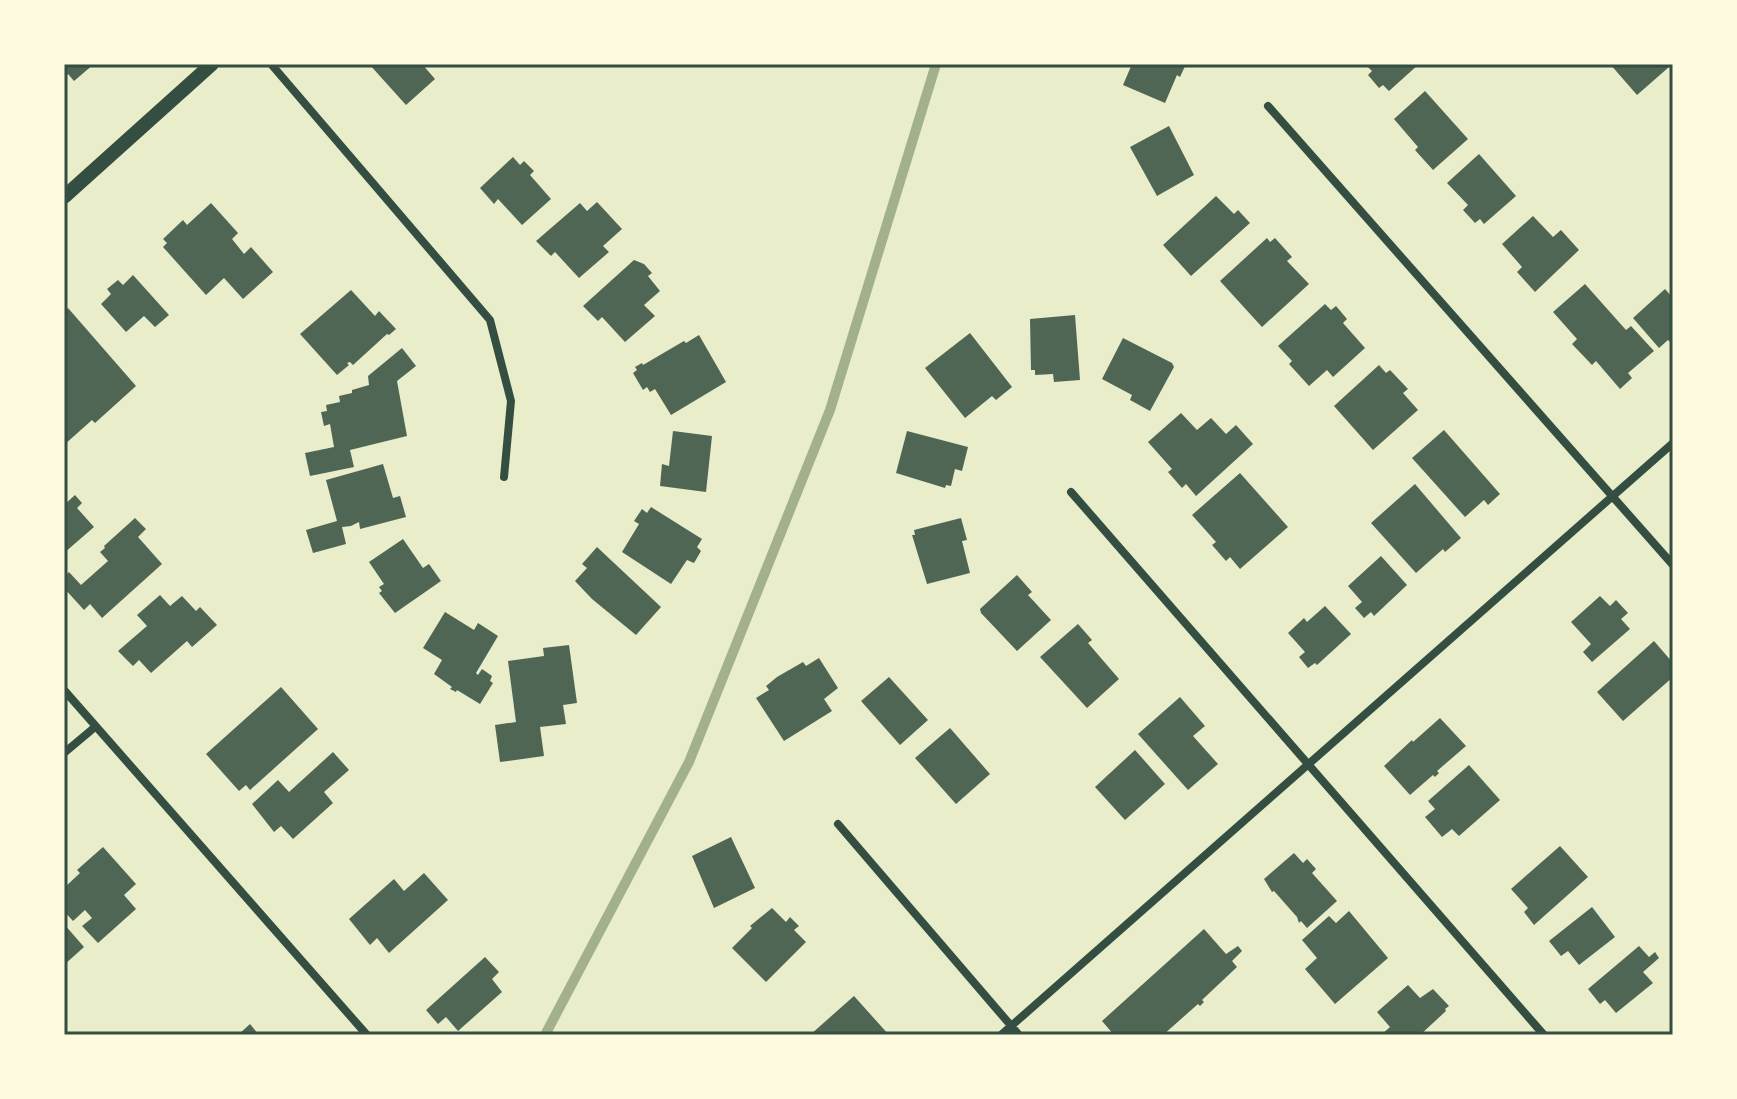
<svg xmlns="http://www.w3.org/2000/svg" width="1737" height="1099" font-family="Signika,sans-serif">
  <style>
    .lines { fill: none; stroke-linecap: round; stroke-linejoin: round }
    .stream { stroke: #a3b18a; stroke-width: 10 }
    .building { fill: #4f6655 }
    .minor { stroke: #344e41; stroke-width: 8 }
    .tertiary { stroke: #344e41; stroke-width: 14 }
    .neatline { fill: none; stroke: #344e41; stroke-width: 3 }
  </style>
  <rect width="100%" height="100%" fill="#e9edc9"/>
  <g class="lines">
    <path class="stream" d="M545,1035l144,-273 141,-352 106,-346"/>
  </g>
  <path class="building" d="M64,64h30l-20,17 -6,-7 -4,4z
    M369,64h53l13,15 -29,26z
    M1132,64h54l-6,13 -3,-2 -12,28 -42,-18z
    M1365,64h54l-30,27 -6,-6 -4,3 -11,-13 4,-4z
    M1610,64h56l3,3 -32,28z
    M1425,91l43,48 -35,31 -18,-20 3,-3 -24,-28z
    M1169,126l25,49 -37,21 -27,-49z
    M1479,154l37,42 -32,28 -4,-5 -5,4 -12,-13 5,-5 -21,-22z
    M513,157l7,8 4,-4 10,10 -4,4 21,24 -29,26 -24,-26 -4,5 -14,-16z
    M1216,196l18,18 4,-4 12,13 -59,53 -28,-31z
    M597,202l25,27 -19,17 6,6 -30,26 -24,-26 -4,4 -15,-15 44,-38 7,8z
    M211,203l27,30 -6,6 12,15 7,-7 22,25 -30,27 -19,-21 -18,17 -43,-48 4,-4 -4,-4 20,-19 4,5z
    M1533,216l20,21 8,-7 18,20 -44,42 -18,-20 5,-5 -20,-23z
    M1267,238l3,4 5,-4 17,19 -5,4 22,23 -47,43 -42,-46z
    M634,260l10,4 8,9 -4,3 12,15 -16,14 11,11 -30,26 -23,-25 -4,4 -15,-15z
    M133,275l36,40 -14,12 -11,-11 -18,16 -25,-28 10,-10 -4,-5 11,-9 5,5z
    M1585,284l41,46 5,-4 23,25 -26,22 4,5 -12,11 -24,-28 -4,4 -20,-21 5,-5 -24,-27z
    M1665,289l8,9v47l-5,-5 -9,8 -26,-30z
    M351,290l24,26 4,-5 17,18 -7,6 -2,-1 -34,31 -3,-3 -3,1 2,2 -12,10 -37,-41z
    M1325,304l6,6 5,-4 11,13 -4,4 22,25 -32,29 -6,-7 -18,16 -20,-22 3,-3 -14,-15z
    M68,308l68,78 -41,37 -3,-3 -28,25v-133z
    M1075,315l5,65 -26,2 -1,-8 -18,1v-5h-4l-1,-51z
    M970,333l42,54 -16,13 -4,-4 -27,22 -40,-50z
    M699,335l27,47 -55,33 -16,-26 -5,3 -3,-5 -4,3 -10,-17 4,-3 -2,-3 7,-4 1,2 41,-24 2,2z
    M1123,338l49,25 2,4 -24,44 -20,-11 2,-5 -30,-16z
    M402,348l14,18 -19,15 10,55 -57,14 4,17 -44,9 -5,-23 29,-6 -4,-23 -6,2 -3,-14 6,-1 -1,-6 14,-3 -1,-6 13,-3v-3l17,-5 -1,-9z
    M1379,365l7,8 4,-3 18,19 -5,4 15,17 -45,40 -39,-44z
    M1181,413l16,17 14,-12 15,16 10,-9 17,19 -57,52 -10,-12 -4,4 -14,-16 4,-3 -24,-27z
    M1444,430l56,64 -12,11 -4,-5 -19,17 -53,-59z
    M673,431l39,5 -6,56 -46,-6 2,-22 7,2z
    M907,431l61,16 -6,24 -7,-2 -4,17 -5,-1 -1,3 -49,-15z
    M383,464l10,34 7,-2 6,21 -46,12 -1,-7 -8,4 -9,1 4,17 -33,9 -7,-23 31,-9 -11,-41z
    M1240,473l48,54 -48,42 -10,-12 -4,4 -14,-16 4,-3 -24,-27z
    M1415,484l46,54 -16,14 -2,-3 -27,24 -45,-50z
    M75,495l7,8 -5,5 17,19 -30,26v-48z
    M651,507l51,32 -5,8 4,4 -7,12 -7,-3 -16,24 -49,-32 17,-28 -5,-3 8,-12 5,4z
    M135,518l11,11 -8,8 24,27 -60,54 -12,-14 -6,6 -20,-22v-11l5,-5 12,13 27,-24 -8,-9 5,-4 -1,-2z
    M961,518l6,22 -5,1 8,32 -43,11 -15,-49h3l-1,-5z
    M403,539l20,29 6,-4 12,17 -46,32 -16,-20 3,-2 -3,-4 5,-3 -15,-22z
    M597,547l64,60 -25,28 -44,-36 -17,-18 12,-13 -5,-4z
    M1381,556l26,29 -33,31 -3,-4 -7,6 -9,-10 7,-6 -14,-16z
    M1017,575l15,17 -4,3 23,25 -34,31 -36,-38 -1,-4z
    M160,595l10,11 12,-10 14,15 4,-4 17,18 -25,22 -5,-6 -36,32 -12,-13 -6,6 -15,-15 29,-25 -10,-11z
    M1600,596l10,10 6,-6 12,13 -7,6 9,10 -38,33 -9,-10 8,-8 -20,-22z
    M1325,606l26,28 -34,31 -2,-2 -7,5 -9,-11 6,-5 -17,-19 16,-15 3,4z
    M445,612l29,18 4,-7 20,13 -22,37 2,2 4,-6 10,7 -2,5 3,2 -13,21 -23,-14 -1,2 -6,-3 2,-2 -18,-13 8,-14 -19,-12z
    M1078,624l14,16 -4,3 31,36 -32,29 -47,-51z
    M1654,641l19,22v14l-50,44 -26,-29z
    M569,645l8,58 -14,2 3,19 -26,3 4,29 -44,6 -5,-37 21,-3 -8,-61 36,-5 -1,-8z
    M819,658l19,30 -14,11 8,12 -48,30 -28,-43 13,-8 -3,-4 11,-9 26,-15 3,4z
    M889,677l39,43 -28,25 -39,-44z
    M281,687l37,42 -68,61 -4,-5 -7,6 -33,-37z
    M1180,697l25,29 -12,10 25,28 -30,26 -50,-56z
    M1440,718l26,28 -29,25 2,2 -4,4 -2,-2 -23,20 -26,-29 28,-26 1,2z
    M950,728l40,46 -34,30 -41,-46z
    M1135,750l30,34 -40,36 -30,-33z
    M333,752l16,18 -25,22 9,11 -40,36 -12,-13 -7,6 -22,-28 26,-24 11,12z
    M1469,765l31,35 -41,36 -7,-7 -10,8 -17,-20 10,-8 -7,-8z
    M731,837l24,51 -41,20 -22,-52z
    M1560,846l28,31 -54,48 -10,-13 4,-4 -17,-19z
    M103,847l33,37 -12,11 12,14 -38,34 -16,-17 10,-8 -7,-8 -12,11 -9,-10v-23l16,-15 -3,-3z
    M1294,853l9,10 4,-4 9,10 -4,4 25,28 -30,27 -6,-7 -2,2 -2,-6 -23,-26 -2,1 -8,-13z
    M424,873l24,27 -59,53 -12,-15 -7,7 -21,-26 45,-40 10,12z
    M1592,907l23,30 -36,28 -11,-14 -7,5 -12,-15z
    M772,908l14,14 4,-5 9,9 -5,4 12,12 -40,40 -34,-34 20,-20 -2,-2z
    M1349,911l39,47 -53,46 -30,-35 12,-11 -15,-18 27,-24 7,7z
    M64,924l20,23 -20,18z
    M1204,929l22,25 12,-8 4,5 -10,10 5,6 -35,33 2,2 -4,4 -2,-2 -35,31h-49l-12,-14z
    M1639,946l10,11 6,-5 4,6 -16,14 10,11 -37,30 -11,-13 -5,4 -12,-15z
    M485,957l14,15 -7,7 10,13 -44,39 -12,-14 -8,7 -12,-14z
    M1408,985l12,13 13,-9 16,17 -4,3 1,2 -26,24h-39l9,-8 -13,-15z
    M854,996l35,39h-79z
    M250,1024l9,11h-21z"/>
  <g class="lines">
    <path class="minor" d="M271,64l219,256 21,81 -7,76
      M1268,106l405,459
      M1071,492l473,543
      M64,690l303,345
      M64,753l31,-26
      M838,824l181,211
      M1001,1035l672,-592"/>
    <path class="tertiary" d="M64,197l148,-133"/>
  </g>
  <rect width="1737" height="1099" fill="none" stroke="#fefae0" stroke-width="132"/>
  <rect x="66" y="66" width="1605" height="967" class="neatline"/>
</svg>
